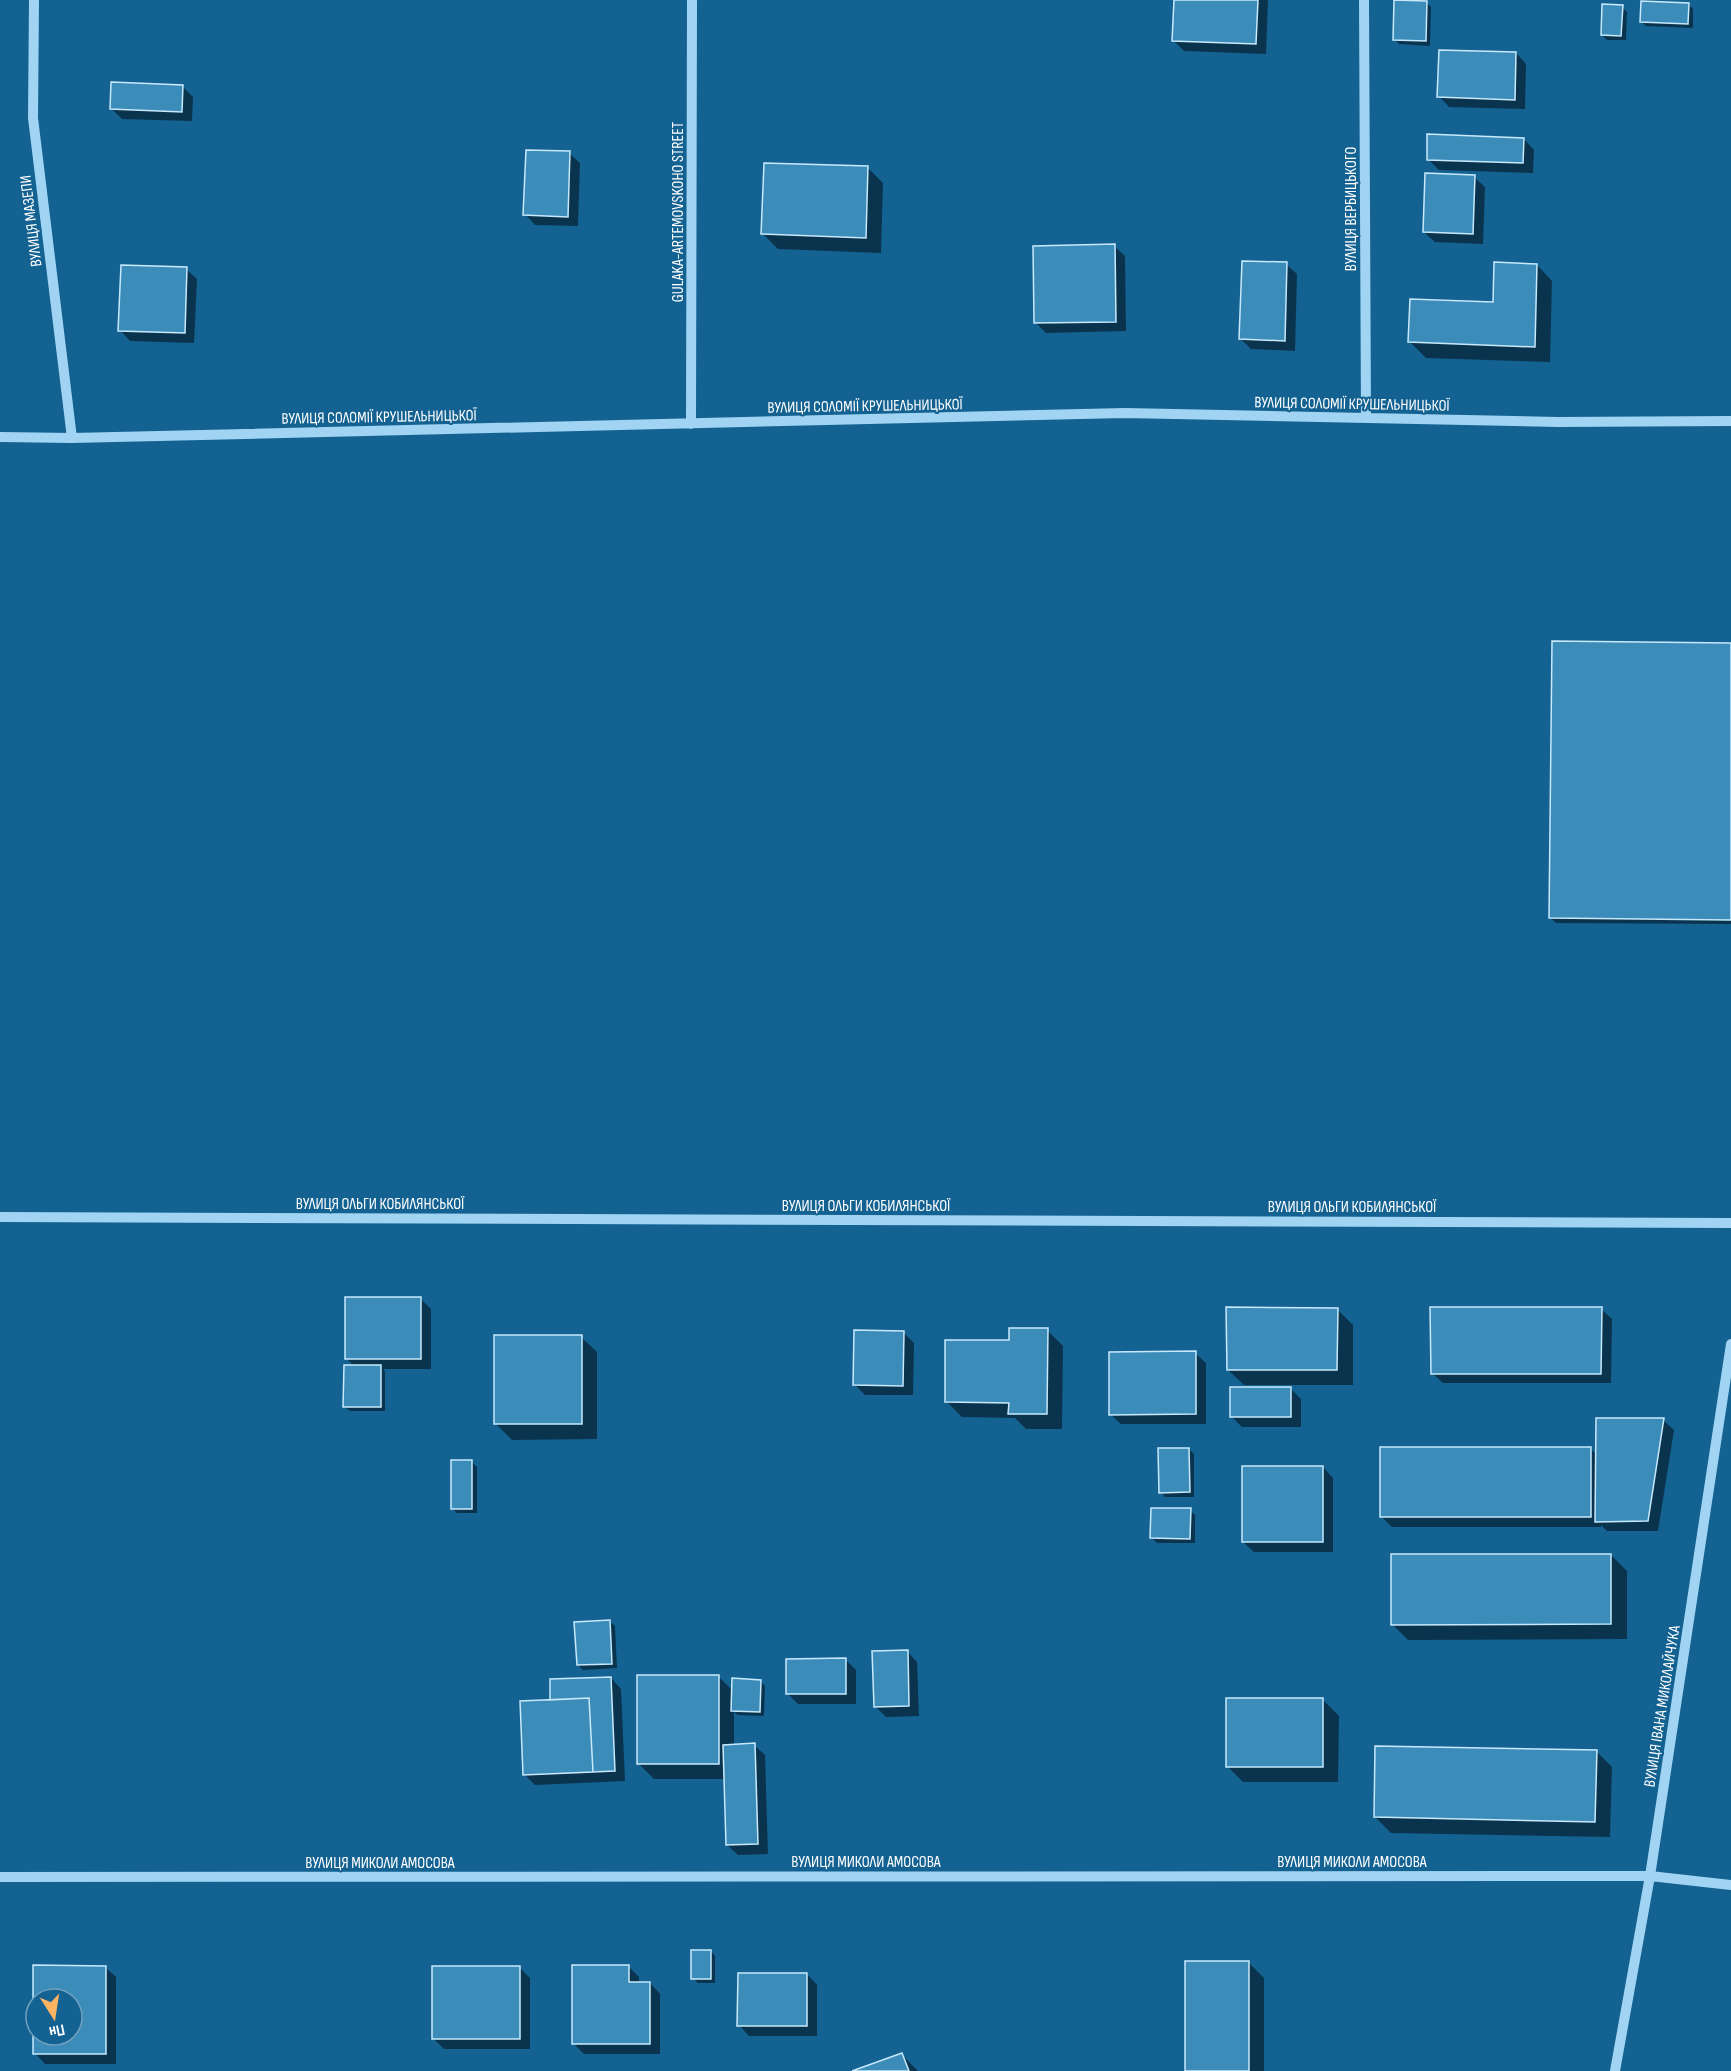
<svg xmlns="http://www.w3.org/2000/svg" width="1731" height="2071" font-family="'Sofia Sans Condensed',sans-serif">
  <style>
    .shadow { fill: #0007; fill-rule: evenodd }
    .building { fill: #3c8cba; stroke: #c8e9fc; stroke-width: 1.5; fill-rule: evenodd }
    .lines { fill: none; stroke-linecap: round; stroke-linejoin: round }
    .minor { stroke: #a0d4f2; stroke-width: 10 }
    .labels { text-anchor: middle; stroke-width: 4.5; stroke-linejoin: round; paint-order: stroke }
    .street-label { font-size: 16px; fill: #fff; stroke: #136292 }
  </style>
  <rect width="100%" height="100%" fill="#136292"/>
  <path class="shadow" d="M1175,0h93l-2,54 -82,-3 -10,-10z
    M1426,2l5,5 -1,39 -31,-2 -5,-5z
    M1688,4l5,5v19l-47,-2 -5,-5z
    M1622,7l5,5 -1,28h-19l-5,-5z
    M1516,53l10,11 -1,45 -76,-2 -10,-11z
    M182,86l11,11 -1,24 -70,-2 -11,-11z
    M1524,139l10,11 -1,23 -94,-3 -11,-11z
    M569,153l11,10 -2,63 -43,-1 -10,-11z
    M867,167l16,16 -2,70 -103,-4 -16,-16z
    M1474,177l11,10 -2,57 -48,-2 -11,-10z
    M1114,246l11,10 1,75 -80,2 -11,-11z
    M1286,264l11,10 -2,77 -44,-2 -10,-10z
    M1537,265l15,16 -2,81 -124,-4 -16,-16 84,-39z
    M186,269l11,10 -3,64 -64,-2 -10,-11z
    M1731,644v280l-175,-1 -5,-5z
    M421,1299l10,10v60h-48l2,2v40h-35l-5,-4 9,-41 -8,-8z
    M1337,1309l16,16v60h-109l-16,-15z
    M1601,1309l11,10 -1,64h-168l-11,-10z
    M1047,1330l16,16 -1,83h-36l-11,-11 -53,-1 -16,-16 64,-59z
    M903,1332l11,11 -1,52h-48l-10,-10z
    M581,1337l16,15v87l-85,1 -16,-16z
    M1195,1353l11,10v61h-85l-11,-10z
    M1290,1388l11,11v28h-59l-11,-11z
    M1663,1420l11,10 -16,101h-51l-6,-6v2h-209l-10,-10 208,-69 7,7z
    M1189,1449l5,5v43h-29l-4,-5z
    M472,1462l5,5v46h-20l-5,-5z
    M1323,1467l10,11v74h-79l-11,-10z
    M1190,1510l5,5v28h-38l-5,-5z
    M1611,1555l16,16v68l-219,1 -16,-16z
    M610,1622l5,4 2,42 -34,2 -5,-5z
    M907,1651l10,11 2,54 -33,1 -11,-11z
    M846,1660l10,10v34h-58l-10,-10z
    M718,1676l16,16 26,-11 5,5 -1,30 -26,-1 -4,-3v34l20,-1 11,10 3,99 -30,1 -11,-10 -2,-66h-71l-16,-16z
    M611,1678l10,11 4,92 -90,4 -11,-11z
    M1323,1700l16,16 -1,66h-95l-16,-16z
    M1596,1751l16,16 -2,70 -219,-4 -16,-16z
    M711,1951l4,5v27h-17l-5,-5z
    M1248,1962l16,16v93h-78z
    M35,1967h70l11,10v87h-71l-10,-11zM36,1999h36v36h-36z
    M629,1967l10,10v6h11l10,11v60h-76l-10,-10z
    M520,1968l10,10v71h-86l-11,-11z
    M807,1974l10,11v51h-68l-10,-11z
    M902,2055l16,16h-61z"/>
  <path class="building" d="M1174,0h84l-2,44 -84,-3z
    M1394,0l33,1 -1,40 -33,-1z
    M1641,1l48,2 -1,21 -48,-2z
    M1602,4l21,1 -2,31 -20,-1z
    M1439,50l77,2 -1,48 -78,-3z
    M111,82l72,3 -1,27 -72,-3z
    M1427,134l97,4 -1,25 -96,-3z
    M526,150l44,1 -2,66 -45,-2z
    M764,163l104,3 -2,72 -105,-4z
    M1425,173l50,2 -2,59 -50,-2z
    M1115,244l1,78 -82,1 -1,-77z
    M1242,261l45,1 -2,79 -46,-2z
    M1494,262l43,2 -2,83 -127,-5 2,-43 83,3z
    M121,265l66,2 -2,66 -67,-2z
    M1552,641l179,2v277l-182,-2z
    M345,1297h76v62h-76z
    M1226,1307l112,1 -1,62h-110z
    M1430,1307h172l-1,67h-170z
    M1009,1328h39l-1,86h-39l1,-11 -64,-1v-62h64z
    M854,1330l50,1 -1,55 -50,-1z
    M494,1335h88v89h-88z
    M1196,1351v63l-87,1v-63z
    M344,1365h37v42h-38z
    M1230,1387h61v30h-61z
    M1596,1418h68l-16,103 -53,1z
    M1380,1447h211v70h-211z
    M1158,1448h31l1,44 -31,1z
    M451,1460h21v49h-21z
    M1242,1466h81v76h-81z
    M1151,1508h40l-1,31 -40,-1z
    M1391,1554h220v70l-220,1z
    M610,1620l2,44 -35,1 -3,-43z
    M908,1650l1,56 -35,1 -2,-56z
    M846,1658v36h-60v-35z
    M637,1675h82v89h-82z
    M611,1677l4,94 -22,1 -4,-74 -39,2v-21z
    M732,1678l29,2 -1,32 -29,-1z
    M589,1698l4,74 -70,3 -3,-74z
    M1226,1698h97v69h-97z
    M755,1743l3,101 -32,1 -3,-100z
    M1375,1746l222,4 -2,72 -221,-5z
    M691,1950h20v29h-20z
    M1185,1961h64v110h-64z
    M33,1965l73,1v88h-73zM36,1999h36v36h-36z
    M572,1965h57v17h21v62h-78z
    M432,1966h88v73h-88z
    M738,1973h69v53h-70z
    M902,2053l7,18h-57z"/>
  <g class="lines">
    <path class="minor" d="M34,0l-1,118 39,320
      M1364,0l2,418
      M691,424l1,-424
      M0,437l72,1 1053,-25 433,9 173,-1
      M0,1217l1731,6
      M0,1877l1650,-1 81,9
      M1615,2071l35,-195 81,-532"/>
  </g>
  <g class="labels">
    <g class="street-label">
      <text transform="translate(1350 209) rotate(-90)" y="6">ВУЛИЦЯ ВЕРБИЦЬКОГО</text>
      <text transform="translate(677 212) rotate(-90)" y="6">GULAKA-ARTEMOVSKOHO STREET</text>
      <text transform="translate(30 221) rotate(-97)" y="6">ВУЛИЦЯ МАЗЕПИ</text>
      <text transform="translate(1352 403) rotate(1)" y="6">ВУЛИЦЯ СОЛОМІЇ КРУШЕЛЬНИЦЬКОЇ</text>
      <text transform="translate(865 405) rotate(-1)" y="6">ВУЛИЦЯ СОЛОМІЇ КРУШЕЛЬНИЦЬКОЇ</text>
      <text transform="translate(379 416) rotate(-1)" y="6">ВУЛИЦЯ СОЛОМІЇ КРУШЕЛЬНИЦЬКОЇ</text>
      <text x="380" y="1209">ВУЛИЦЯ ОЛЬГИ КОБИЛЯНСЬКОЇ</text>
      <text x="866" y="1211">ВУЛИЦЯ ОЛЬГИ КОБИЛЯНСЬКОЇ</text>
      <text x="1352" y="1212">ВУЛИЦЯ ОЛЬГИ КОБИЛЯНСЬКОЇ</text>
      <text transform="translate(1661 1706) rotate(-81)" y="6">ВУЛИЦЯ ІВАНА МИКОЛАЙЧУКА</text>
      <text x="866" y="1867">ВУЛИЦЯ МИКОЛИ АМОСОВА</text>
      <text x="1352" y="1867">ВУЛИЦЯ МИКОЛИ АМОСОВА</text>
      <text x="380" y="1868">ВУЛИЦЯ МИКОЛИ АМОСОВА</text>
    </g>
  </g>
  <g transform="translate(54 2017) rotate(168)"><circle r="28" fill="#136292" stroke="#71a1be" stroke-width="1.5"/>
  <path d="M0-4.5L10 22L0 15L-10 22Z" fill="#ffb461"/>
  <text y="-9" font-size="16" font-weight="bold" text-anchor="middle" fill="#ffffff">Пн</text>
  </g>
</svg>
